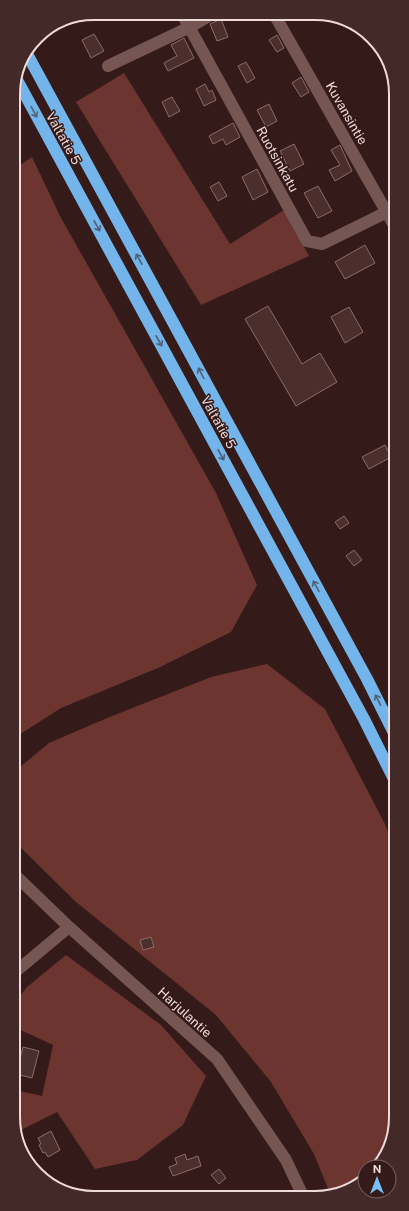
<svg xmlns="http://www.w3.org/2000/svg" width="409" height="1211" font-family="'Public Sans',sans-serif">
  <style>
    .green { fill: #6c3530 }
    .building { fill: #4b2f2c; stroke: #8d6c69 }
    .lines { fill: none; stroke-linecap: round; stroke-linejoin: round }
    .minor { stroke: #765653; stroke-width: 12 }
    .highway { stroke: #73b5ea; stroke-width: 12 }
    .oneway { stroke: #506076 }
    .labels { text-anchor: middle; stroke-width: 3; stroke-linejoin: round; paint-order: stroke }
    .street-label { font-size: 13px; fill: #eedbd9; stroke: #341a18 }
    .rim { fill: none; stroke: #eedbd9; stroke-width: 2 }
  </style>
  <rect width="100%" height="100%" fill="#341a18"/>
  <path class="green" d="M124,73l106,171 54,-34 25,46 -108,49 -125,-203z
    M32,157l28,59 156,277 41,92 -26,47 -73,36 -97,40 -47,30 -1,-568z
    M267,664l58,45 60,115 10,26 1,272 -19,45h-12v10l-34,19 -17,-42 -43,-72 -55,-67 -140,-113 -62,-61v-69l35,-29 58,-25 104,-41z
    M66,955l95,70 45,51 -23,49 -46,35 -42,9 -38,-57 -42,21v-43l27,6 11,-51 -39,-18v-24l13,-16z"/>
  <path class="building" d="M221,19l7,18 -11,4 -7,-17z
    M94,34l10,17 -13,7 -9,-18z
    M277,35l7,13 -7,4 -8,-12z
    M184,38l10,20 -26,13 -4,-8 13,-7 -6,-11z
    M246,62l9,16 -8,5 -9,-17z
    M301,77l8,15 -8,5 -9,-14z
    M205,84l4,8 3,-2 4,10 -12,6 -8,-17z
    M172,97l8,14 -11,6 -7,-15z
    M269,104l8,17 -11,6 -9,-17z
    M233,123l7,14 -14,8 -3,-6 -10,5 -4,-8z
    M294,144l10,20 -14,7 -10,-20z
    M340,145l12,26 -17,10 -6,-11 11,-5 -9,-15z
    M257,169l11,23 -15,8 -11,-23z
    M219,182l8,14 -9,5 -8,-14z
    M318,186l14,25 -14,7 -14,-25z
    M365,245l10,18 -30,16 -10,-17z
    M268,306l34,58 18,-11 17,29 -41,24 -51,-87z
    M349,307l14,25 -18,11 -14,-26z
    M385,445l6,12 -22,12 -7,-12z
    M344,516l5,7 -9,6 -5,-7z
    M354,550l8,10 -8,6 -8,-10z
    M151,937l3,10 -11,3 -3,-10z
    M23,1047l16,4 -7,27 -16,-4z
    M51,1131l9,19 -12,7 -3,-5 -2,1 -4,-8 2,-1 -3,-6z
    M185,1154l2,6 11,-4 3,10 -28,10 -4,-9 8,-3 -2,-6z
    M219,1169l7,9 -7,6 -8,-9z"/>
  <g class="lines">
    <path class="minor" d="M182,14l125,227 15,3 65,-32
      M274,14l121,213
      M108,66l82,-39 22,-13
      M14,874l55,53 148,132 69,101 17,36
      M14,973l55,-46"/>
    <path class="highway" d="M26,52l341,627 28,56
      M16,78l348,641 31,62"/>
  </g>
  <defs><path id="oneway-shaft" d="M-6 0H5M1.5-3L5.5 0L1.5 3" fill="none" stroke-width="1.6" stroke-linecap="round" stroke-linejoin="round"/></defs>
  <g class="oneway">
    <use href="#oneway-shaft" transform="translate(34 112) rotate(62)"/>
    <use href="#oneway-shaft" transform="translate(97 226) rotate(61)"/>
    <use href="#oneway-shaft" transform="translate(139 259) rotate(-119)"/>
    <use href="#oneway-shaft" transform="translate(159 341) rotate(61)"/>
    <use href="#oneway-shaft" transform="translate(201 373) rotate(-118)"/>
    <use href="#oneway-shaft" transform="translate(221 455) rotate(61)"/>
    <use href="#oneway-shaft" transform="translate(316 586) rotate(-118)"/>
    <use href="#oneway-shaft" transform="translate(378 700) rotate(-117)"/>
  </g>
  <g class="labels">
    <g class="street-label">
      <text transform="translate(347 113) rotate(60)" y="5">Kuvansintie</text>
      <text transform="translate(64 138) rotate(61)" y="5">Valtatie 5</text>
      <text transform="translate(278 159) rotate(61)" y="5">Ruotsinkatu</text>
      <text transform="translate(219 422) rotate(61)" y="5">Valtatie 5</text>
      <text transform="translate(185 1012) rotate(42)" y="5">Harjulantie</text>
    </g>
  </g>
  <path d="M0 0H409V1211H0ZM94 20H315A74 74 0 0 1 389 94V1117A74 74 0 0 1 315 1191H94A74 74 0 0 1 20 1117V94A74 74 0 0 1 94 20Z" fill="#432927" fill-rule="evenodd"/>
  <path class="rim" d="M94 20H315A74 74 0 0 1 389 94V1117A74 74 0 0 1 315 1191H94A74 74 0 0 1 20 1117V94A74 74 0 0 1 94 20Z"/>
  <g transform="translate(377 1179)"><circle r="19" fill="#341a18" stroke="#7e6765"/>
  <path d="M0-3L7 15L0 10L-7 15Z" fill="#78bff7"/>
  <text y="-6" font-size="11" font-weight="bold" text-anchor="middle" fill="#eedbd9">N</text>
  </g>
</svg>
